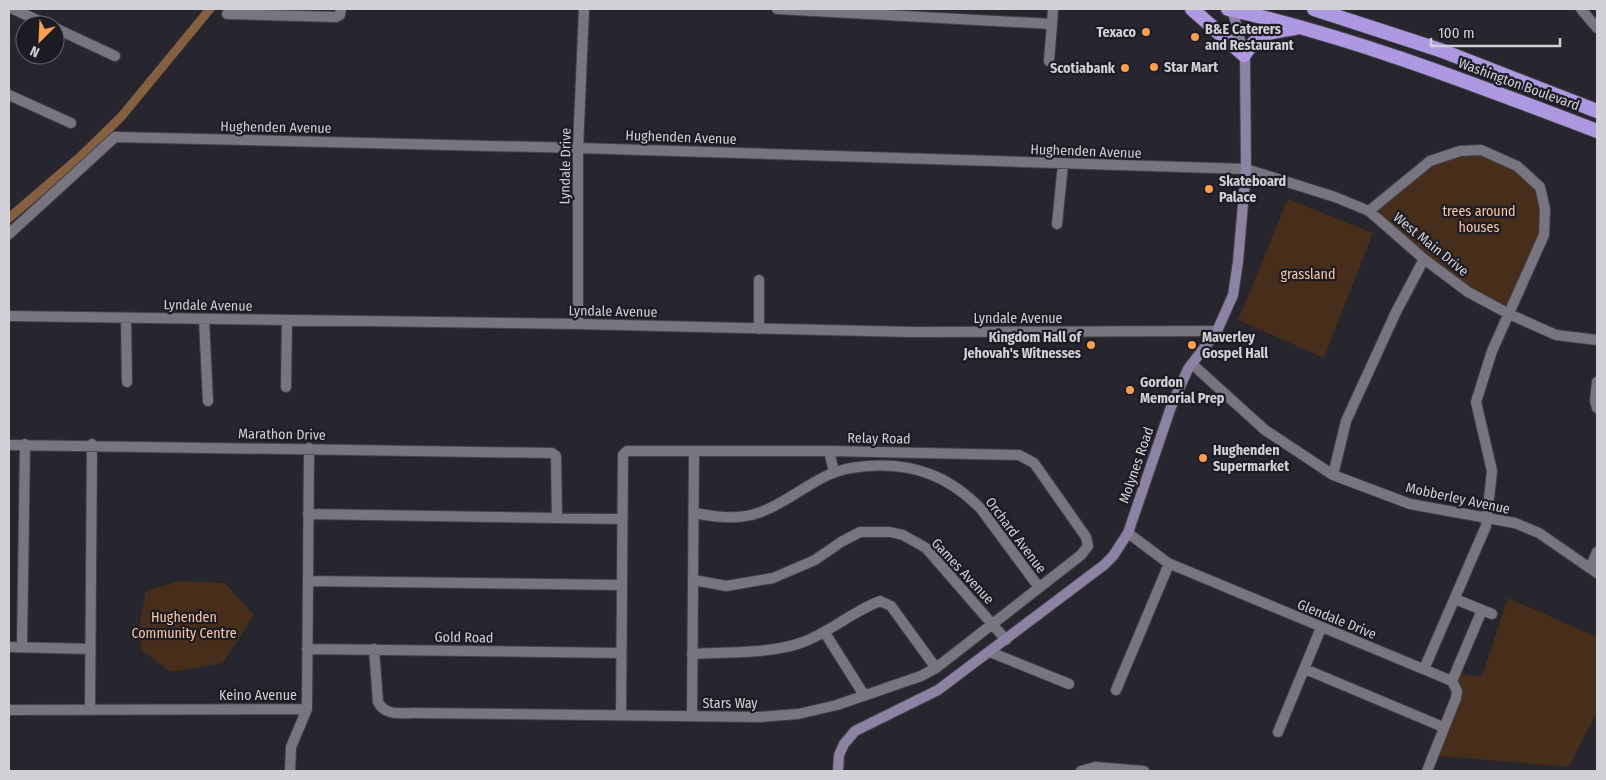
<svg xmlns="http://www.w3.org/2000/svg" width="1606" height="780" font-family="'Fira Sans Condensed',sans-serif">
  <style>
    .green { fill: #462e1a }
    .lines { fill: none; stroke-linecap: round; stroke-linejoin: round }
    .canal { stroke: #855f40; stroke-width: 9 }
    .minor-casing { stroke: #424047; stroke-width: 12 }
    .secondary-casing { stroke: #424047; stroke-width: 12 }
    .trunk-casing { stroke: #424047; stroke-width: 16 }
    .minor { stroke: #787580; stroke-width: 10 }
    .secondary { stroke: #8c82a4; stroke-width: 10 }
    .trunk { stroke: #ad99e1; stroke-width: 14 }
    .poi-dot { fill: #fa9f4f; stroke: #1d1b24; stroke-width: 2 }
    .labels { text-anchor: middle; stroke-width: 4.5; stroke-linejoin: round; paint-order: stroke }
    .poi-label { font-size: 14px; font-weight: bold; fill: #d1d0d6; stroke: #1d1b24; text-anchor: start }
    .street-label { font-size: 14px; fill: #d1d0d6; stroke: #1d1b24 }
    .park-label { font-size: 14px; fill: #fac7a0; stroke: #1d1b24 }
  </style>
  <rect width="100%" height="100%" fill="#27252d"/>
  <path class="green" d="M1481,150l36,16 23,21 4,48 -37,76 -39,-19 -99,-81 61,-50z
    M1288,199l85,34 -49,125 -86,-38z
    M179,581l46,2 29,32 -31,48 -52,9 -30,-22 -1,-28 6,-31z
    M1508,598l89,39v75l-28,55 -130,-11 23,-64 -4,-11 1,-7 23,2z"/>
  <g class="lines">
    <path class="canal" d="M9,218l71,-61 41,-40 89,-108"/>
    <g class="minor-casing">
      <path id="minor" d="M13,9l35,16
        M777,9l275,15 1,-15
        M1581,9l16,19
        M227,14l109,3 4,-2 1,-6
        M55,28l60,28
        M1049,61l3,-37
        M9,95l62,28
        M1369,211l61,-50 30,-10 21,-1 36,16 23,21 5,22 -1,26 -52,116 -16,51 16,69 -6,55 -62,143
        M1057,224l6,-60
        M9,234l106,-97 463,11 668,21 89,28 34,14 55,48 44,33 41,22 47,21 41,5
        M759,280v49
        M9,316l569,8 333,8 306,-1
        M126,318l1,64
        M204,319l4,82
        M578,324v-176l6,-139
        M1192,364l73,66 68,45 77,29 105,19 24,10 58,40
        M1597,382l-2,19 2,7
        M286,387l1,-67
        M9,445l543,8 4,3 1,62
        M829,451l5,21
        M1333,475l13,-54 50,-109 28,-53
        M694,513c22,4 43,7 64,0 25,-8 46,-27 70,-38 12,-6 27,-8 40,-9 46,-3 81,10 113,43l57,77
        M308,514l314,5
        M1128,533l40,30 284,118 5,10 -1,7 -29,73
        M1590,568l7,-16
        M694,580l32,6 47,-8 42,-18 26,-18 19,-10h30l13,3 23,13 80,92
        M308,581l312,4
        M1455,599l37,15
        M825,633l39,62
        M9,647l81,2
        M22,647l3,-203
        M307,649l314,4
        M374,649l4,53c7,14 23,11 36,11l345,4 39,-3 39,-9 84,-29 15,-8 145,-113 7,-9 -2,-9 -52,-74 -15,-8 -190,-4h-202l-4,4 -2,260
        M990,652l79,32
        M692,654c34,-2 82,0 114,-13 26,-11 48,-30 74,-40l11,5 45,62
        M1305,669l138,58
        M1452,681l30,-71
        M1116,690l53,-126
        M9,710l298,-1
        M90,710l2,-266
        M692,716l2,-265
        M1278,732l43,-104
        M290,771l1,-24 16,-38 2,-261
        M1081,771l14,-4 49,4"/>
    </g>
    <g class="secondary-casing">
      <path id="secondary" d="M838,771l1,-16 5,-11 11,-13 83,-41 166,-125 9,-9 15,-23 43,-126 17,-38 29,-38 16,-36 5,-33 8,-93 -1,-110 -13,-50"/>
    </g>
    <g class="trunk-casing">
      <path id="trunk" d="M1192,9l52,46c17,-24 23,-22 51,-27
        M1228,9c126,28 248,76 369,122
        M1314,9l126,41 157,61"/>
    </g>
    <use href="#minor" class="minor"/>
    <use href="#secondary" class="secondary"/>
    <use href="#trunk" class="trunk"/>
  </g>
  <g class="poi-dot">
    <circle cx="1146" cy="32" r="5"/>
    <circle cx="1195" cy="37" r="5"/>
    <circle cx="1154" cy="67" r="5"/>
    <circle cx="1125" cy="68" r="5"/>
    <circle cx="1209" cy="189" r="5"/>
    <circle cx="1091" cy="345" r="5"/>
    <circle cx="1192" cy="345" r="5"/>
    <circle cx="1130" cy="390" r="5"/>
    <circle cx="1203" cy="458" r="5"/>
  </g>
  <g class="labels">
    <g class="poi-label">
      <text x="1205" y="34">B&amp;E Caterers<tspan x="1205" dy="16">and Restaurant</tspan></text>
      <text x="1136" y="37" text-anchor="end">Texaco</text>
      <text x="1164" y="72">Star Mart</text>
      <text x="1115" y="73" text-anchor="end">Scotiabank</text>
      <text x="1219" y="186">Skateboard<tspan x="1219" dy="16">Palace</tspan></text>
      <text x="1081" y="342" text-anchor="end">Kingdom Hall of<tspan x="1081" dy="16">Jehovah's Witnesses</tspan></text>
      <text x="1202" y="342">Maverley<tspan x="1202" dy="16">Gospel Hall</tspan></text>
      <text x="1140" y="387">Gordon<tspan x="1140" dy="16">Memorial Prep</tspan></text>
      <text x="1213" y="455">Hughenden<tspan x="1213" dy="16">Supermarket</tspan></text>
    </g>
    <g class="street-label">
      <text transform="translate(1519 84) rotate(20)" y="5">Washington Boulevard</text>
      <text transform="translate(276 127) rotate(1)" y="5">Hughenden Avenue</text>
      <text transform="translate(681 137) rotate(2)" y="5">Hughenden Avenue</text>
      <text transform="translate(1086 151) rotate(2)" y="5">Hughenden Avenue</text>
      <text transform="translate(565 166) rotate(-89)" y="5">Lyndale Drive</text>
      <text transform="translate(1431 244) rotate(39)" y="5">West Main Drive</text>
      <text transform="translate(208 305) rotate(1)" y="5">Lyndale Avenue</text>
      <text transform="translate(613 311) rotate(1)" y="5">Lyndale Avenue</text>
      <text x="1018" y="323">Lyndale Avenue</text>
      <text transform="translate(282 434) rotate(1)" y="5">Marathon Drive</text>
      <text transform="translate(879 438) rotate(1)" y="5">Relay Road</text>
      <text transform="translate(1136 465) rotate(-71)" y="5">Molynes Road</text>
      <text transform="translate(1458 498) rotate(12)" y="5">Mobberley Avenue</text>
      <text transform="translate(1016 535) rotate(53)" y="5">Orchard Avenue</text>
      <text transform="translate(963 571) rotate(47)" y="5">Games Avenue</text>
      <text transform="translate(1337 619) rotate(22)" y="5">Glendale Drive</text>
      <text transform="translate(464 637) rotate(1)" y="5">Gold Road</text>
      <text x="258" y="700">Keino Avenue</text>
      <text x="730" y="708">Stars Way</text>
    </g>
    <g class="park-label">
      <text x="1479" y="216">trees around<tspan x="1479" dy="16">houses</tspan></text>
      <text x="1308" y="279">grassland</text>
      <text x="184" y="622">Hughenden<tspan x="184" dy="16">Community Centre</tspan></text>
    </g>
  </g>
  <rect width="1606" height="780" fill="none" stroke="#d1d0d6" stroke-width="20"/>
  <g transform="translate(40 40) rotate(204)"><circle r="24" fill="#1d1b24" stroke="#65636b"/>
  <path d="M0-4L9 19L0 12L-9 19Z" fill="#fa9f4f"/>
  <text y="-8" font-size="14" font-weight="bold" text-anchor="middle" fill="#d1d0d6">N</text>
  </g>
  <path d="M1431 38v8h129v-8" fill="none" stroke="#d1d0d6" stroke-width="2.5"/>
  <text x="1438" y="38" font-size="15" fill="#d1d0d6" stroke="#1d1b24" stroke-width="4" paint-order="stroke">100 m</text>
</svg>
